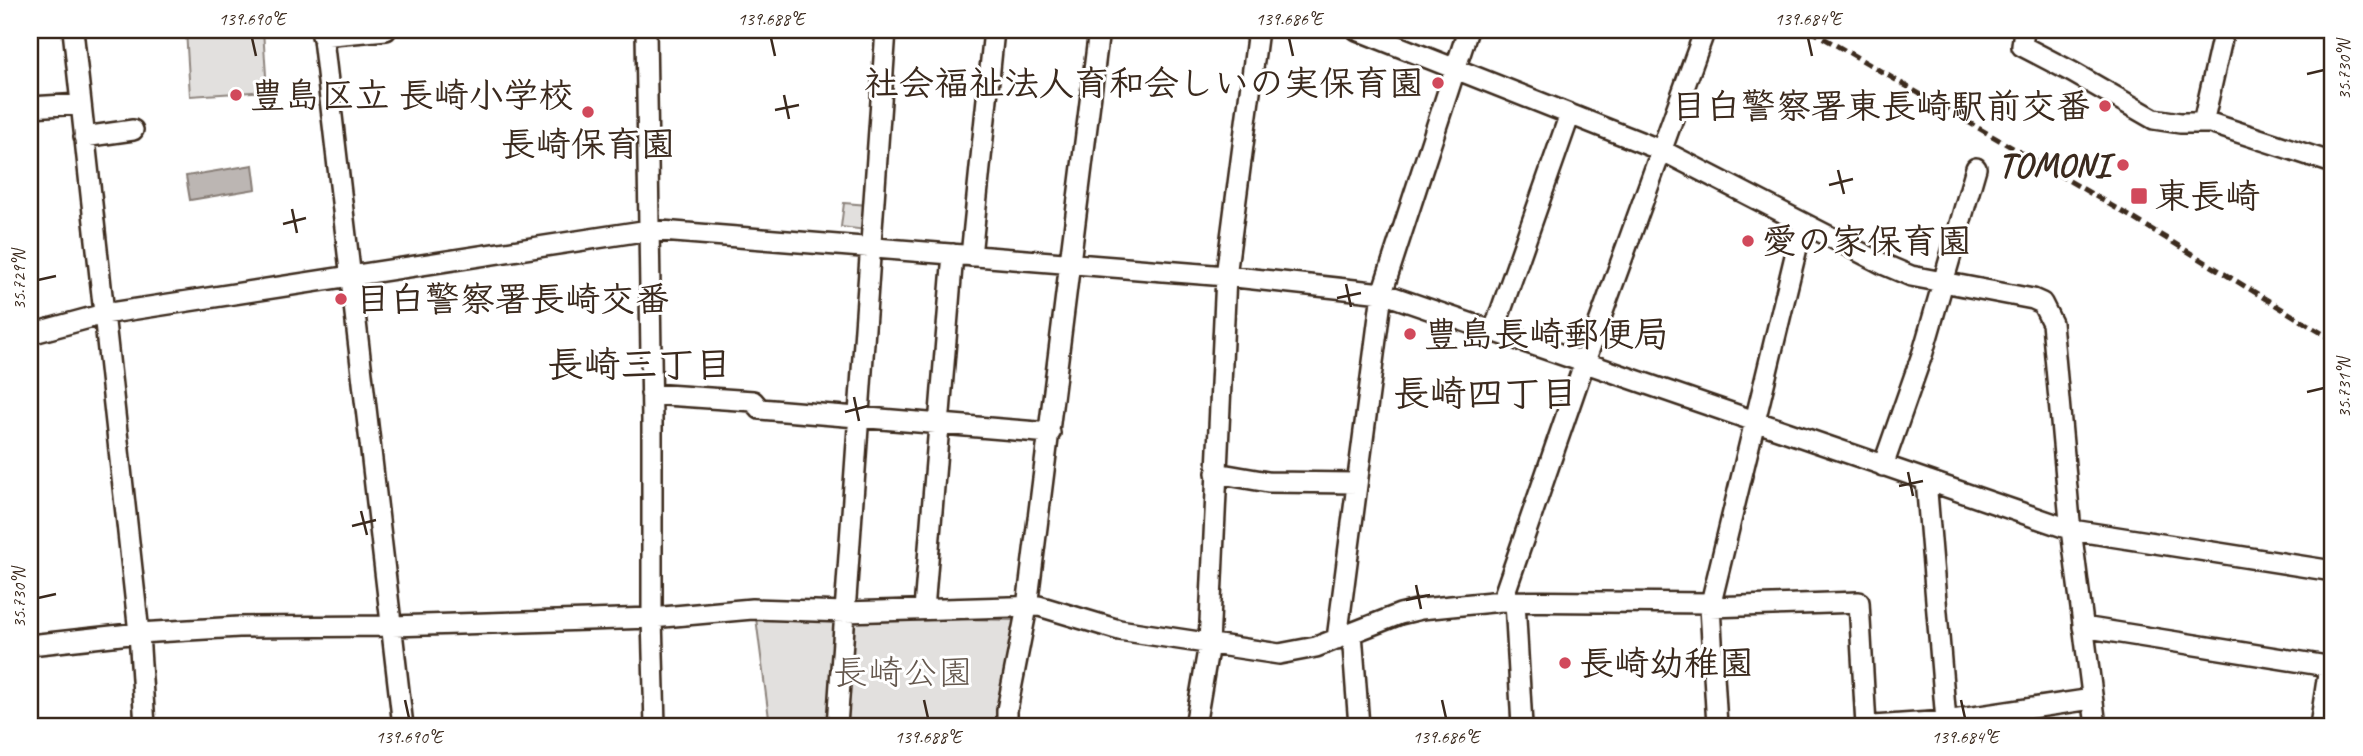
<svg xmlns="http://www.w3.org/2000/svg" width="2363" height="756" font-family="Caveat,'Klee One',sans-serif">
  <style>
    .green { fill: #e2e0de; stroke: #8e857e; stroke-width: 2 }
    .water { fill: #bcb6b3; stroke: #887e77; stroke-width: 2 }
    .lines { fill: none; stroke-linecap: round; stroke-linejoin: round }
    .street-casing { stroke: #3b2a1e; stroke-width: 24 }
    .street { stroke: #fff; stroke-width: 19 }
    .rail { stroke: #3b2a1e; stroke-width: 5; stroke-dasharray: 10 5; stroke-linecap: butt }
    .ticks { fill: none; stroke: #3b2a1e; stroke-width: 2.5 }
    .poi-dot { fill: #d1495b; stroke: #fff; stroke-width: 2.5 }
    .labels { text-anchor: middle; stroke-width: 6; stroke-linejoin: round; paint-order: stroke }
    .poi-label { font-size: 35px; font-weight: bold; fill: #3b2a1e; stroke: #fff; text-anchor: start }
    .park-label { font-size: 35px; fill: #65584e; stroke: #fff }
    .neighbourhood-label { font-size: 37px; font-weight: bold; fill: #3b2a1e; stroke: #fff }
    .neatline { fill: none; stroke: #3b2a1e; stroke-width: 2.5 }
    .ticks-label { font-size: 18px; text-anchor: middle; fill: #3b2a1e }
  </style>
  <rect width="100%" height="100%" fill="#fff"/>
  <filter id="ink" filterUnits="userSpaceOnUse"><feTurbulence type="fractalNoise" baseFrequency=".0143" numOctaves="2"/><feDisplacementMap in="SourceGraphic" scale="14" xChannelSelector="R" yChannelSelector="G"/><feConvolveMatrix kernelMatrix="1 2 1 2 8 2 1 2 1" color-interpolation-filters="sRGB"/></filter>
  <g filter="url(#ink)">
    <path class="green" d="M186,30h77l4,61 -77,5z
      M844,203l24,2 -2,25 -25,-3z
      M855,617l159,3 -12,88v18h-163l12,-106z
      M756,618h81l-1,108h-66z"/>
    <path class="water" d="M253,165l3,24 -66,11 -4,-24z"/>
    <g class="lines">
      <g class="street-casing">
        <path id="street" d="M73,30l66,603 6,93
          M322,30l81,696
          M646,30l6,391v197l3,108
          M1357,30l306,121 222,114 26,11 122,23 9,4 10,20 18,198 26,205
          M2024,30l-2,16 50,26 82,47 26,4h30l123,40
          M322,36l64,-6
          M30,107l51,-3
          M2203,123l21,-93
          M84,137l49,-7
          M971,256l23,-226
          M1493,333l77,-219
          M30,334l74,-20 545,-84 577,46 156,17 690,237 261,41
          M651,394l102,7 7,8 290,24
          M1883,466l40,-114 53,-184
          M1216,473l52,9 89,1
          M1926,480l20,241 4,5
          M1502,601l82,-237 121,-334
          M1515,601l7,125
          M1710,607l149,-5 7,124
          M924,609l29,-355
          M2083,627l250,40
          M1352,633l7,93
          M1337,639l45,-346 86,-263
          M30,645l109,-12 100,-6 153,-1 260,-8 100,-9 93,3 194,-6 80,24 160,24 37,-7 84,-33 21,-5 81,-8 209,2
          M837,726l49,-696
          M1007,726v-16l20,-103 72,-577
          M1195,726l14,-82 17,-368 32,-246
          M1717,726l-7,-119 93,-384
          M1873,726l73,-5 146,-22
          M2320,726l9,-59"/>
      </g>
      <use href="#street" class="street"/>
      <path class="rail" d="M1810,30l323,188 200,122"/>
    </g>
  </g>
  <path class="ticks" d="M252,38l4,18M771,38l4,18M1289,38l4,18M1808,38l4,18M2307,74l17,-4M784,95l5,24M775,110l24,-5M1838,170l6,24M1829,185l24,-6M292,209l5,24M283,224l23,-6M38,280l18,-4M1346,284l5,23M1337,298l24,-5M2307,392l17,-4M854,397l5,24M845,412l23,-6M1908,472l5,24M1899,486l24,-5M361,511l6,24M352,526l24,-6M1416,585l5,24M38,598l18,-4M1406,600l24,-5M405,700l4,18M924,700l4,18M1442,700l4,18M1961,700l4,18"/>
  <g class="poi-dot">
    <circle cx="1438" cy="83" r="7"/>
    <circle cx="236" cy="95" r="7"/>
    <circle cx="2105" cy="106" r="7"/>
    <circle cx="588" cy="112" r="7"/>
    <circle cx="2123" cy="165" r="7"/>
    <rect x="2130" y="187" width="18" height="18" rx="3.5"/>
    <circle cx="1748" cy="241" r="7"/>
    <circle cx="341" cy="299" r="7"/>
    <circle cx="1410" cy="334" r="7"/>
    <circle cx="1565" cy="663" r="7"/>
  </g>
  <g class="labels">
    <g class="poi-label">
      <text x="1424" y="95" text-anchor="end">社会福祉法人育和会しいの実保育園</text>
      <text x="250" y="107">豊島区立 長崎小学校</text>
      <text x="2091" y="118" text-anchor="end">目白警察署東長崎駅前交番</text>
      <text x="588" y="156" text-anchor="middle">長崎保育園</text>
      <text x="2109" y="177" text-anchor="end">TOMONI</text>
      <text x="2155" y="208">東長崎</text>
      <text x="1762" y="253">愛の家保育園</text>
      <text x="355" y="311">目白警察署長崎交番</text>
      <text x="1424" y="346">豊島長崎郵便局</text>
      <text x="1579" y="675">長崎幼稚園</text>
    </g>
    <g class="park-label">
      <text x="903" y="684">長崎公園</text>
    </g>
    <g class="neighbourhood-label">
      <text x="639" y="377">長崎三丁目</text>
      <text x="1485" y="406">長崎四丁目</text>
    </g>
  </g>
  <rect width="2363" height="756" fill="none" stroke="#fff" stroke-width="77"/>
  <rect x="38" y="38" width="2286" height="680" class="neatline"/>
  <g class="ticks-label">
    <text x="252" y="25">139.690°E</text>
    <text x="771" y="25">139.688°E</text>
    <text x="1289" y="25">139.686°E</text>
    <text x="1808" y="25">139.684°E</text>
    <text transform="translate(2344 70) rotate(-90)" y="6">35.730°N</text>
    <text transform="translate(19 280) rotate(-90)" y="6">35.729°N</text>
    <text transform="translate(2344 388) rotate(-90)" y="6">35.731°N</text>
    <text transform="translate(19 598) rotate(-90)" y="6">35.730°N</text>
    <text x="409" y="743">139.690°E</text>
    <text x="928" y="743">139.688°E</text>
    <text x="1446" y="743">139.686°E</text>
    <text x="1965" y="743">139.684°E</text>
  </g>
</svg>
